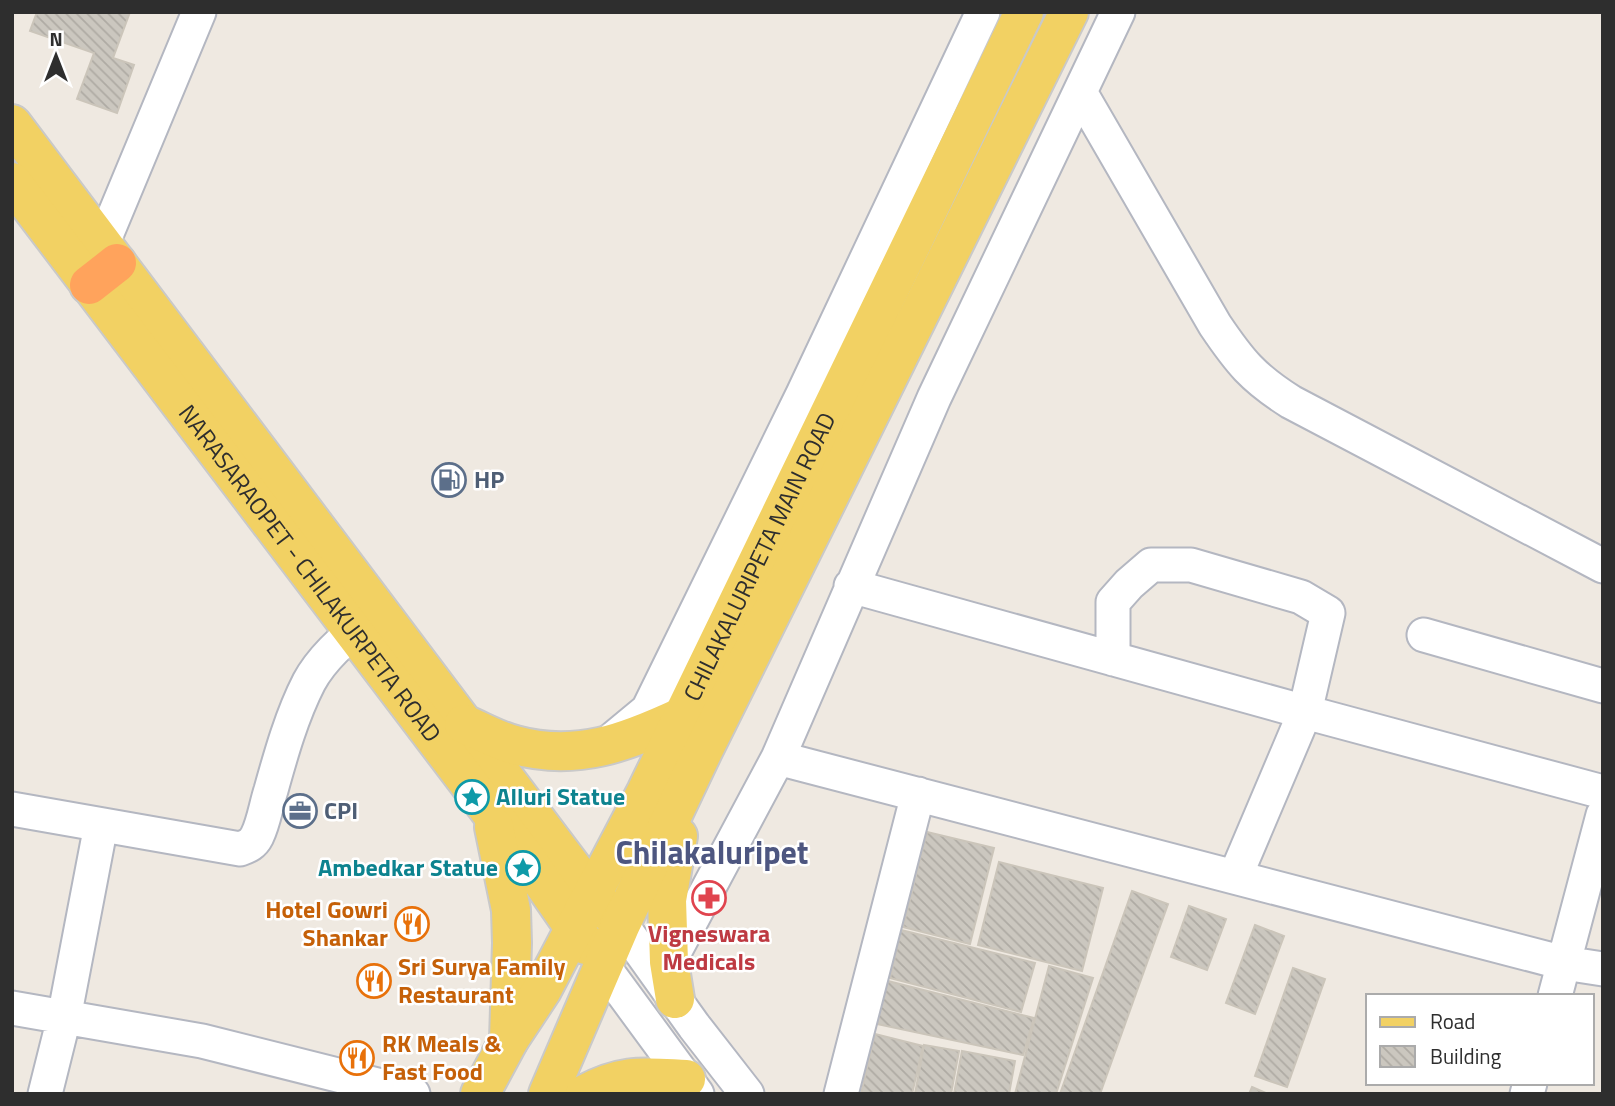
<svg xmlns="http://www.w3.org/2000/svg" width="1615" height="1106" font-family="'Titillium Web',sans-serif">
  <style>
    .building { fill: url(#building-back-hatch); stroke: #cbc5ba; stroke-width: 2 }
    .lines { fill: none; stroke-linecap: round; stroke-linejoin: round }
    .minor-casing { stroke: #b4b7c1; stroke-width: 37 }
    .major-casing { stroke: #c9c9c9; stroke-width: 42 }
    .highway-casing { stroke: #c9c9c9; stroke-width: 42 }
    .minor { stroke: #fff; stroke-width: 33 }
    .major { stroke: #f2d163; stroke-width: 38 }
    .highway { stroke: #ffa35c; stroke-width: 38 }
    .labels { text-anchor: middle; stroke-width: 5; stroke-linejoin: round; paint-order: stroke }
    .service-label { font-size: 24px; font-weight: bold; fill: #4e5e75; stroke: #fff; text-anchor: start }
    .street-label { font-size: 24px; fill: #2e2e2e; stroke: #fff }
    .culture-label { font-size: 24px; font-weight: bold; fill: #0d838f; stroke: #fff; text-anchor: start }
    .food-label { font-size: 24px; font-weight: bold; fill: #c56008; stroke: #fff; text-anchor: start }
    .health-label { font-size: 24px; font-weight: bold; fill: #be3a42; stroke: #fff }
    .district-label { font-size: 32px; font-weight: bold; fill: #4d5680; stroke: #fff }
  </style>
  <defs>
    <pattern id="building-back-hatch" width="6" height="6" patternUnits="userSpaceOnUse" patternTransform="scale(1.75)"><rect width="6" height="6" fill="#cbc7bf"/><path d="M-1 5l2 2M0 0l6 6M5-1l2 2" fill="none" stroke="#afaba4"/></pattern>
  </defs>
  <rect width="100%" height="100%" fill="#efe9e1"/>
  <path class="building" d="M37,12h93l-17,46 21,7 -17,48 -40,-14 17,-46 -64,-22z
    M927,832l67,16 -24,96 -67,-17z
    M999,862l104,26 -21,83 -104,-26z
    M1132,891l36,13 -68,190h-40z
    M1189,906l37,13 -19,51 -36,-13z
    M1255,925l29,11 -29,78 -29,-11z
    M901,930l134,33 -14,49 -131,-34z
    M1049,966l44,12 -37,116h-41z
    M1293,968l32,11 -38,108 -32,-11z
    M888,981l146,37 -11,37 -146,-31z
    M875,1034l48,12 -11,48h-51z
    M924,1045l35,6 -8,43h-36z
    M962,1051l53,10 -6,33h-55z
    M1252,1087l16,7h-19z"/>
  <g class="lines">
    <g class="minor-casing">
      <path id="minor" d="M1080,92l135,233c25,37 38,53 76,77l312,164
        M102,245l97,-233
        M851,586l454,126 298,80
        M1424,635l179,51
        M1113,659v-57l16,-18 22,-19h40l110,32 27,16 -23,99 -70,165
        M613,739l35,-29 155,-316 180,-382
        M778,758l786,205 39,6
        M12,809l228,40c8,-3 13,-5 17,-13 7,-14 9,-31 14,-46 10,-36 21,-75 38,-108 14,-26 40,-48 64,-65
        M621,924l73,102 53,68
        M669,962l109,-204 156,-360 184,-386
        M603,966l94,128
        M1555,996l48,-181
        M12,1008l190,33 211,53
        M45,1094l19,-76 37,-193
        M841,1094l77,-300
        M1527,1094l3,-11"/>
    </g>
    <g class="major-casing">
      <g id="major">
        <path d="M12,124l580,770 16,18"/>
        <path id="s1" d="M12,182l515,678 59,85"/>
        <path d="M464,724c17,7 34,17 51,21 62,17 112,-3 168,-29"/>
        <path d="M494,827l17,83 1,33 -3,97"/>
        <path d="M675,999l-6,-37 -2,-62 11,-64"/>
        <path id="s2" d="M480,1094l29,-54 33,-50 104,-198 378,-780"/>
        <path d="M548,1094l73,-170 82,-173 366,-739"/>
        <path d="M585,1094c39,-21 59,-17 101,-15"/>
      </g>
    </g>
    <g class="highway-casing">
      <path id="highway" d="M89,285l28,-22"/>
    </g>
    <use href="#minor" class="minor"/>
    <use href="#major" class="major"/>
    <use href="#highway" class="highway"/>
  </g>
  <defs>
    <g id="fuel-ring" transform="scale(1.75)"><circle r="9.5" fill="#fff" stroke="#5c6f8a" stroke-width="1.5"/><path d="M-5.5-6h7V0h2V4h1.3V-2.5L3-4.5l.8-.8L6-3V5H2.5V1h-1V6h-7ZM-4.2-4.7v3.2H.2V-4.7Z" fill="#5c6f8a"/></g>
    <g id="sight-ring" transform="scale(1.75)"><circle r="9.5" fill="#fff" stroke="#0f9aa8" stroke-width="1.5"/><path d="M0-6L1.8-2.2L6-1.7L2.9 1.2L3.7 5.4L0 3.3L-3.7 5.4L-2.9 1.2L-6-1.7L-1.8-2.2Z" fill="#0f9aa8"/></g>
    <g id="office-ring" transform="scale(1.75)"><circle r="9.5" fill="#fff" stroke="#5c6f8a" stroke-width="1.5"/><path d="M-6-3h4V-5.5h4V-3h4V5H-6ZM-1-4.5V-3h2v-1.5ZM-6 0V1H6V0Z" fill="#5c6f8a"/></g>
    <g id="pharmacy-ring" transform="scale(1.75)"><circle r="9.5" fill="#fff" stroke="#e0444e" stroke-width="1.5"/><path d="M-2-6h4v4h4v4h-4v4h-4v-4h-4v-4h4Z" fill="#e0444e"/></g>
    <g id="restaurant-ring" transform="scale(1.75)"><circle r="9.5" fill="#fff" stroke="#e8710a" stroke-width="1.5"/><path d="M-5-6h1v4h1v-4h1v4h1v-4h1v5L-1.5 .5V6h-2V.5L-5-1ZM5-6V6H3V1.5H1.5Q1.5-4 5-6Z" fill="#e8710a"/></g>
  </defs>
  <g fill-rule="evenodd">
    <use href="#fuel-ring" x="449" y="480"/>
    <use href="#sight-ring" x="472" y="797"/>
    <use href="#office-ring" x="300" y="811"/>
    <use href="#sight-ring" x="523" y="868"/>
    <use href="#pharmacy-ring" x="709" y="898"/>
    <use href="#restaurant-ring" x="412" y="924"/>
    <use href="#restaurant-ring" x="374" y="981"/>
    <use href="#restaurant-ring" x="357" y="1058"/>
  </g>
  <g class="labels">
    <g class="service-label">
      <text x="474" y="488">HP</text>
      <text x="324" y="819">CPI</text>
    </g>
    <g class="street-label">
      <text dy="8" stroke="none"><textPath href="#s2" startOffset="606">CHILAKALURIPETA MAIN ROAD</textPath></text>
      <text dy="8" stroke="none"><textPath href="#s1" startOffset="492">NARASARAOPET - CHILAKURPETA ROAD</textPath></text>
    </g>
    <g class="culture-label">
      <text x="496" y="805">Alluri Statue</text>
      <text x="498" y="876" text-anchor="end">Ambedkar Statue</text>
    </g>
    <g class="food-label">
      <text x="388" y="918" text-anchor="end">Hotel Gowri<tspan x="388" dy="28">Shankar</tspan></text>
      <text x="398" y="975">Sri Surya Family<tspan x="398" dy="28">Restaurant</tspan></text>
      <text x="382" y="1052">RK Meals &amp;<tspan x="382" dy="28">Fast Food</tspan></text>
    </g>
    <g class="health-label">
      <text x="709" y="942">Vigneswara<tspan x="709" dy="28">Medicals</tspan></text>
    </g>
    <g class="district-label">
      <text x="712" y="864">Chilakaluripet</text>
    </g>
  </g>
  <rect width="1615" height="1106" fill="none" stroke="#2e2e2e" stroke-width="28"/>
  <rect x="1366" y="994" width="228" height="91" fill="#ffffff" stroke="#ababab" stroke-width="2"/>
  <rect x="1380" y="1017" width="35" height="10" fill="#f2d163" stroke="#ababab" stroke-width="2"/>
  <text x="1430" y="1029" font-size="21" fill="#2e2e2e">Road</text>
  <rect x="1380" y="1046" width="35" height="21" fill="url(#building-back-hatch)" stroke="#ababab" stroke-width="2"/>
  <text x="1430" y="1064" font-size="21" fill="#2e2e2e">Building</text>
  <g transform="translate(56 56)" stroke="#ffffff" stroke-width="5" paint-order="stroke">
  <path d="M0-5L12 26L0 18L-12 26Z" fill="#2e2e2e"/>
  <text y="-10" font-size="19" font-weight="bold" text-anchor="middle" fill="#2e2e2e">N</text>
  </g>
</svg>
